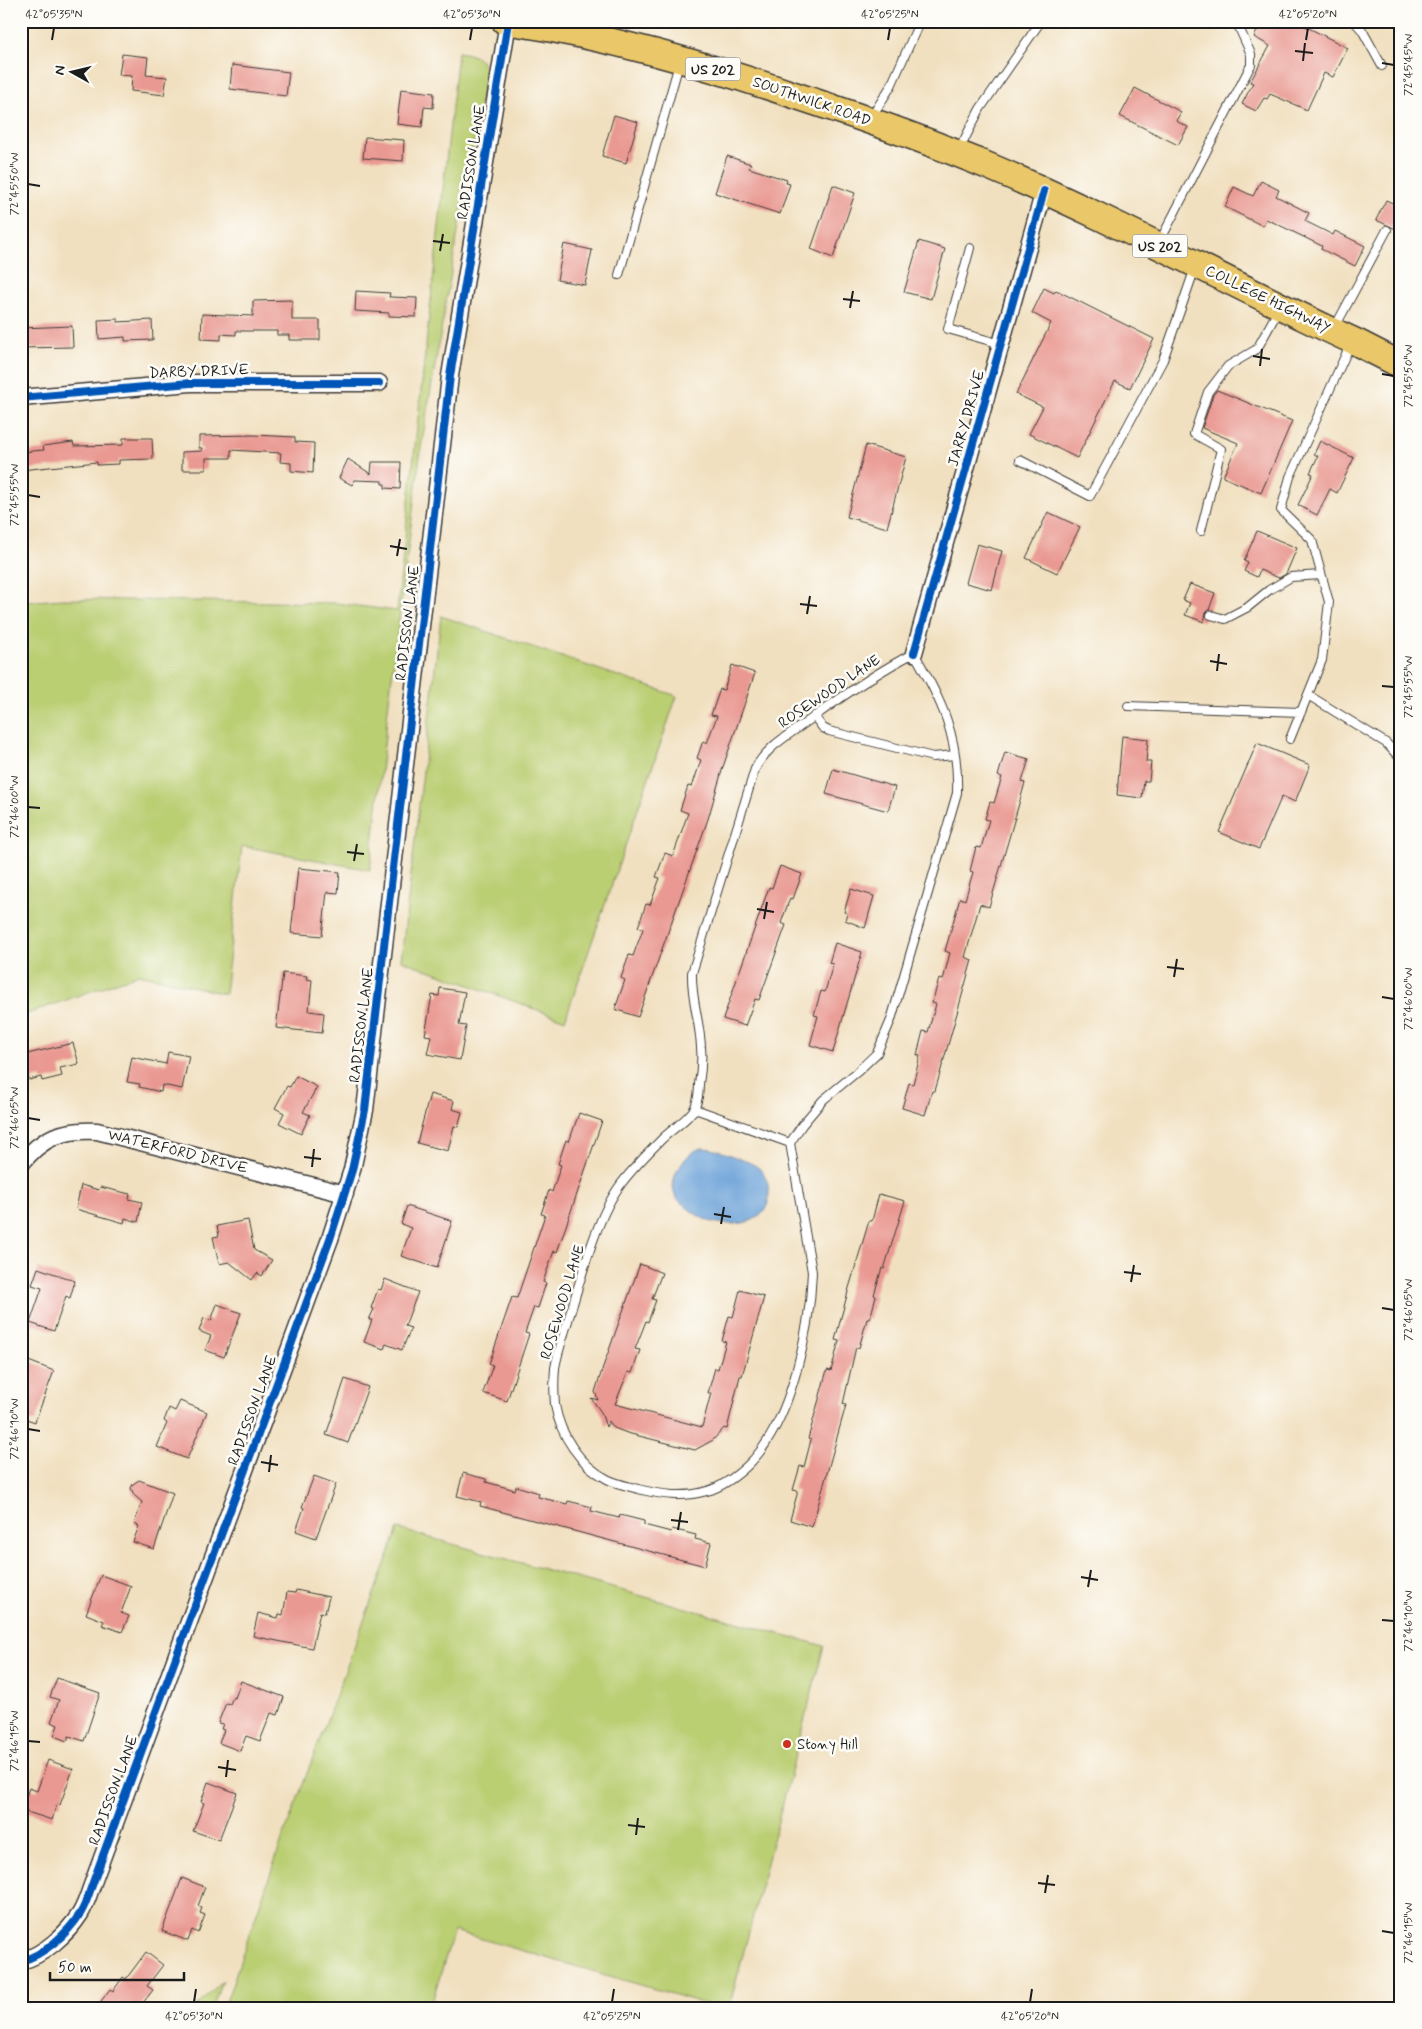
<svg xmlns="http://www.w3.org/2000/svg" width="1422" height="2029" font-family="Mynerve,sans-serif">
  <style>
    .green { fill: #bace72; stroke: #6b7547 }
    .water { fill: #6ba1d8; stroke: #445e7a }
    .building { fill: #e99992 }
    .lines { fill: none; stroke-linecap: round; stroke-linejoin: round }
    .service-casing { stroke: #3c3935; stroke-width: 10 }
    .minor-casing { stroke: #3c3935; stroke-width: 19 }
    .trunk-casing { stroke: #3c3935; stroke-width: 29 }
    .service { stroke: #fff; stroke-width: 8 }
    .minor { stroke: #fff; stroke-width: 16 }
    .trunk { stroke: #eac769; stroke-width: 26 }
    .cycleway-casing { stroke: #fdfcf7; stroke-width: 11 }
    .cycleway { stroke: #0057b8; stroke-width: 8 }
    .ticks { fill: none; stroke: #1c1c1c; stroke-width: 2 }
    .poi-dot { fill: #c8321e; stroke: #fdfcf7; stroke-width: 2 }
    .labels { text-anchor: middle; stroke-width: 5; stroke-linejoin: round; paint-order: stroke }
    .shield { fill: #fdfcf7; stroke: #605f5e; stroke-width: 1 }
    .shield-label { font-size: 14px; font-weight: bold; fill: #1c1c1c }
    .street-label { font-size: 15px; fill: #1c1c1c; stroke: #fdfcf7 }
    .poi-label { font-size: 15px; fill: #1c1c1c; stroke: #fdfcf7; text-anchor: start }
    .neatline { fill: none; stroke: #1c1c1c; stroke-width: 2 }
    .ticks-label { font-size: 12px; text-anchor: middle; fill: #1c1c1c }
  </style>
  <rect width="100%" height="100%" fill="#fdfcf7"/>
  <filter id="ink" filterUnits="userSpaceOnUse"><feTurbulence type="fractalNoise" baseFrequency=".02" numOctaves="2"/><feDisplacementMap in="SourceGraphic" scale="10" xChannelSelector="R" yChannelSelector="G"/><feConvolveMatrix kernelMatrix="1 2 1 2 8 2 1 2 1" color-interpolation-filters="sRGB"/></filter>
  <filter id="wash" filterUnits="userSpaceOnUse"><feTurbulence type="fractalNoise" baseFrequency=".0096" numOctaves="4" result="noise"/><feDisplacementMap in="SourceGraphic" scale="20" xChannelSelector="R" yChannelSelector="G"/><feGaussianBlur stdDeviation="1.12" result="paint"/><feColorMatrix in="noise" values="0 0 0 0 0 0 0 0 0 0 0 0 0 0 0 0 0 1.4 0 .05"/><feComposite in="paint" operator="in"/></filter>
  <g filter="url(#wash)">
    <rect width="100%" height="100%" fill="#f1e0c0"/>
    <path class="green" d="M458,52c15,2 27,6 27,23l-64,372 -31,245 -20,178 -128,-24 -17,148 -86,-20 -118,42v-414l43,-3 271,4 62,8z
      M441,616l236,80 -112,324 -164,-60z
      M398,1529l426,117 -95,362h-9l-266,-77 -24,77h-206l56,-162z
      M222,1981l-10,27h-17z"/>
    <path class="water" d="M701,1148c14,0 24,5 37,10 7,3 15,5 21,10 7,6 9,15 10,24 2,33 -36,36 -60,29 -11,-4 -23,-14 -32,-22 -12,-17 6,-45 24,-51z"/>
    <g id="blocks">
      <path class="building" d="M1262,21h33l53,27 -15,29 -9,-4 -17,37 -37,-16 -3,5 -3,-1 -8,13 -14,-7 11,-21 -3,-1 20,-36 -16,-9z
        M122,54l26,3 -2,18 21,2 -3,18 -33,-4 1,-15 -13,-1z
        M232,65l57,7 -3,24 -56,-7z
        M1135,88l46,24 -5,9 12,6 -10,18 -58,-29z
        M401,89l33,4 -1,15 -9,-1 -2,20 -25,-3z
        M614,115l24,7 -12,41 -24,-7z
        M365,137l39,3 -1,21 -40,-3z
        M727,156l24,8 -2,4 38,12 -1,3 4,1 -10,30 -65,-21z
        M1261,181l18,9 -3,6 33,17 -4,8 28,14 2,-4 30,15 -10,20 -34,-17 1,-3 -45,-22 -11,-5 -3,7 -38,-19 9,-20 19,9z
        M833,185l22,8 -22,65 -22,-9z
        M1386,200l15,7v13l-5,9 -20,-9z
        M919,241l26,8 -14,50 -27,-7z
        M564,244l28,6 -7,35 -28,-5z
        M1044,288l10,5 2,-3 98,49 -24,49 -15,-7 -38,77 -48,-24 14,-27 -27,-13 35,-71 -19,-10z
        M356,291l34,2 -1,4 28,1 -1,19 -27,-1v-3l-34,-2z
        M292,300v20h28v20h-31v-5h-12v-4h-41v4l-15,-1v6l-20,-1 1,-25 51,2v-15z
        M118,319v3l34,-2 1,20 -28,1v-4l-26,2 -1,-19z
        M72,326l1,21 -52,1v-20z
        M1217,390l75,31 -31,72 -38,-16 15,-34 -36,-15 11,-33z
        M254,435l41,2v5l19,1 -1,30 -22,-2v-8l-11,-1 1,-9 -50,-3v8h-25v12h-24v-18l20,-1v-3h-3v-12z
        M123,438h29l1,21 -34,1v4l-22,1v-3l-76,8v-18l23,-2 -1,-4 30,-4 1,4 49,-1z
        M1320,441l34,17 -17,35 -7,-4 -13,26 -19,-10 15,-31 -3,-1 8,-17 -4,-2z
        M866,445l40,12 -19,71 -40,-11z
        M348,459l23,15 1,-12h29l-1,27 -15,-1v-4h-3v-3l-27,-1 -3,5 -13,-7z
        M1048,512l32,15 -23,46 -31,-15z
        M1257,531l40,17 -11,26 -7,4 -19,-8 -3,7 -13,-6 4,-8 -4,-2z
        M977,544l25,7 -10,39 -26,-7z
        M1190,584l25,9 -6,17 -3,3 -2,9 -19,-7 5,-12 -7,-3z
        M732,665l23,8 -32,94 -15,52 -70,198 -23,-8 10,-29 -4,-2 8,-23 4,1 10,-27 -5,-2 8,-23 4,1 10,-27 -4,-1 9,-24 8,3 15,-43 -8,-3 8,-24 4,1 9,-27 -4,-2 6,-17 4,2 10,-27 -6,-1 9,-26 4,1z
        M1122,736l26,3 -2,23h5l-2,19h-5l-2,17 -25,-3z
        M1257,743l53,22 -15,37 -13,-6 -23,53 -40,-17z
        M1005,752l24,7 -7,23 3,1 -36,124 -9,-3 -15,53 7,3 -37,131h-3l-7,24 -23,-7 7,-25 4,1 7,-28 -3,-1 6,-24 5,1 8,-28 -4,-1 7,-24 4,1 7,-27 -5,-2 15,-53 5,2 8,-28 -3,-1 6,-24 5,1 8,-28 -4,-1 5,-17 4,1 8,-26 -4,-1z
        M833,769l62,18 -7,24 -62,-17z
        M780,866l22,8 -9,25 -3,-1 -9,25 5,2 -27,75 -4,-1 -10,27 -22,-7 46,-132 3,1z
        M298,868l42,4 -2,21 -11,-1 -5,44 -31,-3z
        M851,889l23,7 -9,32 -20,-8 2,-7 -3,-1z
        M835,943l27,9 -29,100 -23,-7 8,-29 -4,-1 7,-24 4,1 8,-28 -4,-1z
        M283,973l24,3 -1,3 6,1 -3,31 15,2 -2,20 -46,-5z
        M440,988l25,4 -6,33 7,1 -6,34 -33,-6 4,-18 -6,-1 7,-40 7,1z
        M73,1043l6,21 -19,4 2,8 -20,5 -1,-4 -12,3 -6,-25z
        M168,1052l21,4 -7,33 -20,-4 -1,7 -22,-5 1,-3 -13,-2 5,-25 34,7z
        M296,1076l21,11 -14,25 7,3 -9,19 -22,-11 5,-10 -9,-5 12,-22 3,1z
        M430,1094l24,7 -2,8 10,3 -4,15 -4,-1 -6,25 -31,-8z
        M579,1113l23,8 -45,131 -3,-1 -11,31 3,1 -8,25 -4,-1 -9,26 4,1 -22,67 -24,-8 10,-28 -4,-1 23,-67 5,1 28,-83 -4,-1 8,-24 3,2 9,-27 -3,-1 8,-24 3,2z
        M81,1185l18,5 1,-3 30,7 -1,5 13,3 -4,20 -13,-4 -1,5 -48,-14z
        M879,1194l26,7 -21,68 -2,-1 -8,27 2,1 -6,23h-3l-8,29 -3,-1 -13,57 3,1 -34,122 -22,-7 8,-29 -5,-1 7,-24 4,1 7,-27 -3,-1 11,-40 8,-29 4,1 8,-30 -4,-1 14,-52 20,-67h3z
        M407,1206l45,15 -15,47 -36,-12 10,-28 -10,-4z
        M248,1220l6,30 18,10 -10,16 -5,-3 -5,7 -23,-18 -10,2 -6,-27 6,-1 -2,-10z
        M640,1264l22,9 -10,26 4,1 -8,22 -2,-1 -11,28 5,1 -8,23 -4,-1 -13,32 87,23 9,-34h-3l7,-25 3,1 8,-27 -4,-1 7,-25 4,1 7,-27 24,7 -22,79h-2l-13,53 -3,-1 -11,12 -18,10 -68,-17 -13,-5 -5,-7 -3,6 -5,-15 -10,-14 7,2 -3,-8 9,-28z
        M38,1268l37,13 -5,17 -4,-2 -12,35 -24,-8 12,-35 -10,-3z
        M385,1279l33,13 -13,34 6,2 -9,22 -16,-6 -2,5 -20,-7 8,-22h-3l5,-11 -3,-1 7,-19 3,1z
        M217,1304l24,9 -17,44 -19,-7 6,-14 -12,-5 5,-13 7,3z
        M21,1358l33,13 -19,51 -14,-5z
        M345,1379l23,8 -20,56 -22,-8z
        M180,1401l27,11 -20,47 -30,-12 10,-24 -3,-2 5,-13 6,3z
        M463,1473l23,6v3l29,8 1,-4 23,7 -1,4 29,7 1,-3 24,6 -1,4 28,7 1,-3 24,6v4l27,7 1,-3 24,6 -1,4 16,4 -6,23 -225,-60 1,-4 -24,-6z
        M314,1476l22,8 -20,54 -20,-7 8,-23 -2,-1z
        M139,1480l34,13 -19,56 -21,-7 6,-16 -5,-2 8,-22 -8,-7 -3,-7 2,-4z
        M101,1575l30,11 -10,27 8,3 -7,16 -20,-7 2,-4 -18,-7z
        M296,1590l33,7 -4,16 -5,-1 -8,36 -59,-12 5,-23 20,5 1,-4 4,1 4,-23 8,1z
        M57,1678l43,15 -16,48 -15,-5 -2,5 -13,-5 4,-11 -7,-3 8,-22 -9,-3z
        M241,1681l43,16 -6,18 -7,-2 -11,28 -14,-5 -6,15 -21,-8 5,-13 -3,-1 2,-5 -5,-1 8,-20 4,1 3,-7 2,1z
        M48,1760l25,9 -13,36 -3,-1 -5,16 -31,-10 8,-22 8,3z
        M208,1782l29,11 -18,47 -26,-9 11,-28 -3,-1z
        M182,1878l23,9 -7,19 4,2 -2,5 5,2 -7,18 -6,-3 -4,11 -26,-10z
        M146,1952l17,13 -16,21 6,4 -14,18h-43l14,-19 3,2 10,-14 3,2z"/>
    </g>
  </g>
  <g filter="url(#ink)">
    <use href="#blocks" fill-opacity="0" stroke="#3c3935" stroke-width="1"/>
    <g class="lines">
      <g class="service-casing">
        <path id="service" d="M1354,21l8,9 20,36
          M872,116l19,-30 29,-65
          M959,150l21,-41 61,-88
          M1160,241l91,-176v-11l-15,-33
          M970,248l-22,81 53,15
          M619,275l60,-211
          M1335,327l52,-97
          M1020,460l70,36 73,-136 32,-92
          M1201,531l20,-82 -27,-15 14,-42 20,-26 29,-17 22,-40
          M1211,615l14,4 23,-12 21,-17 22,-13 30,-2
          M914,653c28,48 45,84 43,140l-66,227 -14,33 -20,19 -34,28 -21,25 -12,18 22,129c-2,58 -21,154 -66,195 -11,10 -24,20 -39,24 -24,7 -45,4 -69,-2 -10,-3 -21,-5 -31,-10 -27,-14 -47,-44 -52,-74 -1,-12 -1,-25 0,-37 3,-18 10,-36 15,-54 12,-39 27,-98 51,-130 12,-16 27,-31 41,-45 8,-8 30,-23 33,-32 3,-7 4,-16 4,-23 2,-12 3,-25 2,-37 -1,-25 -10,-49 -9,-74l63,-204c12,-23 35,-35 56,-50 33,-24 66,-47 103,-66z
          M1308,695l78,48 15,16
          M1128,706l173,6
          M814,716l9,12 6,3 104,26 22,-2
          M1290,739l32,-79 7,-58 -17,-62 -31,-30 9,-33 61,-134
          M695,1109l95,34"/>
      </g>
      <g class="minor-casing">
        <path id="minor" d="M21,398l169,-15h189
          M914,653l130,-462
          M21,1164c21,-27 42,-35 76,-33l248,63
          M21,1961c23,-6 46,-27 59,-47 5,-8 8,-17 11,-26l239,-649 22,-69 13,-60 85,-734 58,-354"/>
      </g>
      <g class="trunk-casing">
        <path id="trunk" d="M505,21c102,15 201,44 298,77 64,21 128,44 190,70 124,53 243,119 365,175l43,22"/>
      </g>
      <use href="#service" class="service"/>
      <use href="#minor" class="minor"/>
      <use href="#trunk" class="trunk"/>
      <g class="cycleway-casing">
        <path id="cycleway" d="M21,398l169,-15h189
          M914,653l130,-462
          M21,1961c23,-6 46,-27 59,-47 5,-8 8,-17 11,-26l239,-649 22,-69 13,-60 85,-734 58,-354"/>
      </g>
      <use href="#cycleway" class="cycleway"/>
    </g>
  </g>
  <path class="ticks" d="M52,40l2,-12M470,40l2,-12M888,40l2,-12M1306,40l2,-12M1295,51l18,2M1303,61l2,-18M1382,63l12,2M28,184l12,2M433,241l17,2M440,251l3,-17M843,299l17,2M850,308l3,-17M1253,356l17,3M1260,366l2,-17M1382,374l12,2M28,495l12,2M390,546l17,3M397,556l3,-17M800,604l17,2M807,614l3,-18M1210,661l17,3M1217,671l2,-17M1382,686l12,1M28,807l12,1M347,852l17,2M354,861l3,-17M757,909l17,3M764,919l3,-17M1167,967l17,2M1174,977l3,-18M1382,997l12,2M28,1118l12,2M304,1157l17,2M312,1167l2,-18M714,1214l17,3M721,1224l3,-17M1124,1272l17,2M1131,1282l3,-17M1382,1308l12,2M28,1429l12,2M261,1462l17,3M269,1472l2,-17M671,1520l17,2M678,1530l3,-18M1081,1577l17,3M1088,1587l3,-17M1382,1620l12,1M28,1741l12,1M218,1767l18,3M226,1777l2,-17M628,1825l17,2M636,1835l2,-17M1038,1883l17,2M1045,1893l3,-18M1382,1931l12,2M194,2002l2,-13M612,2002l2,-13M1030,2002l2,-13"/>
  <circle class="poi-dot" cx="787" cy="1744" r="5"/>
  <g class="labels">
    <g class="shield">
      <rect x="685.5" y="57.5" width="55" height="23" rx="4"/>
      <rect x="1132.5" y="234.5" width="55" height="23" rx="4"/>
    </g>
    <g class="shield-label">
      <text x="713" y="74">US 202</text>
      <text x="1160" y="251">US 202</text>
    </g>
    <g class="street-label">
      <text transform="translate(812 101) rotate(19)" y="5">SOUTHWICK ROAD</text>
      <text transform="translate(471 162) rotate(-81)" y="5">RADISSON LANE</text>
      <text transform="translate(1268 299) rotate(26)" y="5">COLLEGE HIGHWAY</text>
      <text transform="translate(199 371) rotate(-2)" y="5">DARBY DRIVE</text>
      <text transform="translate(966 418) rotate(-74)" y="5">JARRY DRIVE</text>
      <text transform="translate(407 623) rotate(-83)" y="5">RADISSON LANE</text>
      <text transform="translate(829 691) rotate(-34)" y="5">ROSEWOOD LANE</text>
      <text transform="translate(361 1025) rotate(-83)" y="5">RADISSON LANE</text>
      <text transform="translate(178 1151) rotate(14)" y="5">WATERFORD DRIVE</text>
      <text transform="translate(562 1302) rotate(-73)" y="5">ROSEWOOD LANE</text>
      <text transform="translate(252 1410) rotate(-70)" y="5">RADISSON LANE</text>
      <text transform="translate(113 1790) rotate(-70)" y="5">RADISSON LANE</text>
    </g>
    <g class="poi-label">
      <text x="797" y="1749">Stony Hill</text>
    </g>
  </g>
  <rect width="1422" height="2029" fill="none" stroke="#fdfcf7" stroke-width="55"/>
  <g transform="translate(72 72) rotate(278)" stroke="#fdfcf7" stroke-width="4" paint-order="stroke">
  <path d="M0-4L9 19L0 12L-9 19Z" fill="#1c1c1c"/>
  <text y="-8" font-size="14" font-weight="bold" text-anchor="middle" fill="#1c1c1c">N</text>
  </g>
  <path d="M50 1972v8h134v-8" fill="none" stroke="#1c1c1c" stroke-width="2.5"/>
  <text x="58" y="1972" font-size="15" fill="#1c1c1c" stroke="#fdfcf7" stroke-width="4" paint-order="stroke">50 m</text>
  <rect x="28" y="28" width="1366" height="1974" class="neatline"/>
  <g class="ticks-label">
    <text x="54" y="18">42°05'35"N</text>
    <text x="472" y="18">42°05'30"N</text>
    <text x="890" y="18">42°05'25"N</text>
    <text x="1308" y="18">42°05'20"N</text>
    <text transform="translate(1408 65) rotate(-90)" y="4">72°45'45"W</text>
    <text transform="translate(14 184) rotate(-90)" y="4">72°45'50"W</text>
    <text transform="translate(1408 376) rotate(-90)" y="4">72°45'50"W</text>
    <text transform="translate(14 495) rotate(-90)" y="4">72°45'55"W</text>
    <text transform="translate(1408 687) rotate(-90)" y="4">72°45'55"W</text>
    <text transform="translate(14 807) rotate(-90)" y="4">72°46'00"W</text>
    <text transform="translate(1408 999) rotate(-90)" y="4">72°46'00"W</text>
    <text transform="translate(14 1118) rotate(-90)" y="4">72°46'05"W</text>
    <text transform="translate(1408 1310) rotate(-90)" y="4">72°46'05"W</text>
    <text transform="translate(14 1429) rotate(-90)" y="4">72°46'10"W</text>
    <text transform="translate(1408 1621) rotate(-90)" y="4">72°46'10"W</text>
    <text transform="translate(14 1741) rotate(-90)" y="4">72°46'15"W</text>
    <text transform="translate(1408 1933) rotate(-90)" y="4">72°46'15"W</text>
    <text x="194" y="2020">42°05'30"N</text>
    <text x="612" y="2020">42°05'25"N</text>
    <text x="1030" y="2020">42°05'20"N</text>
  </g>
</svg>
